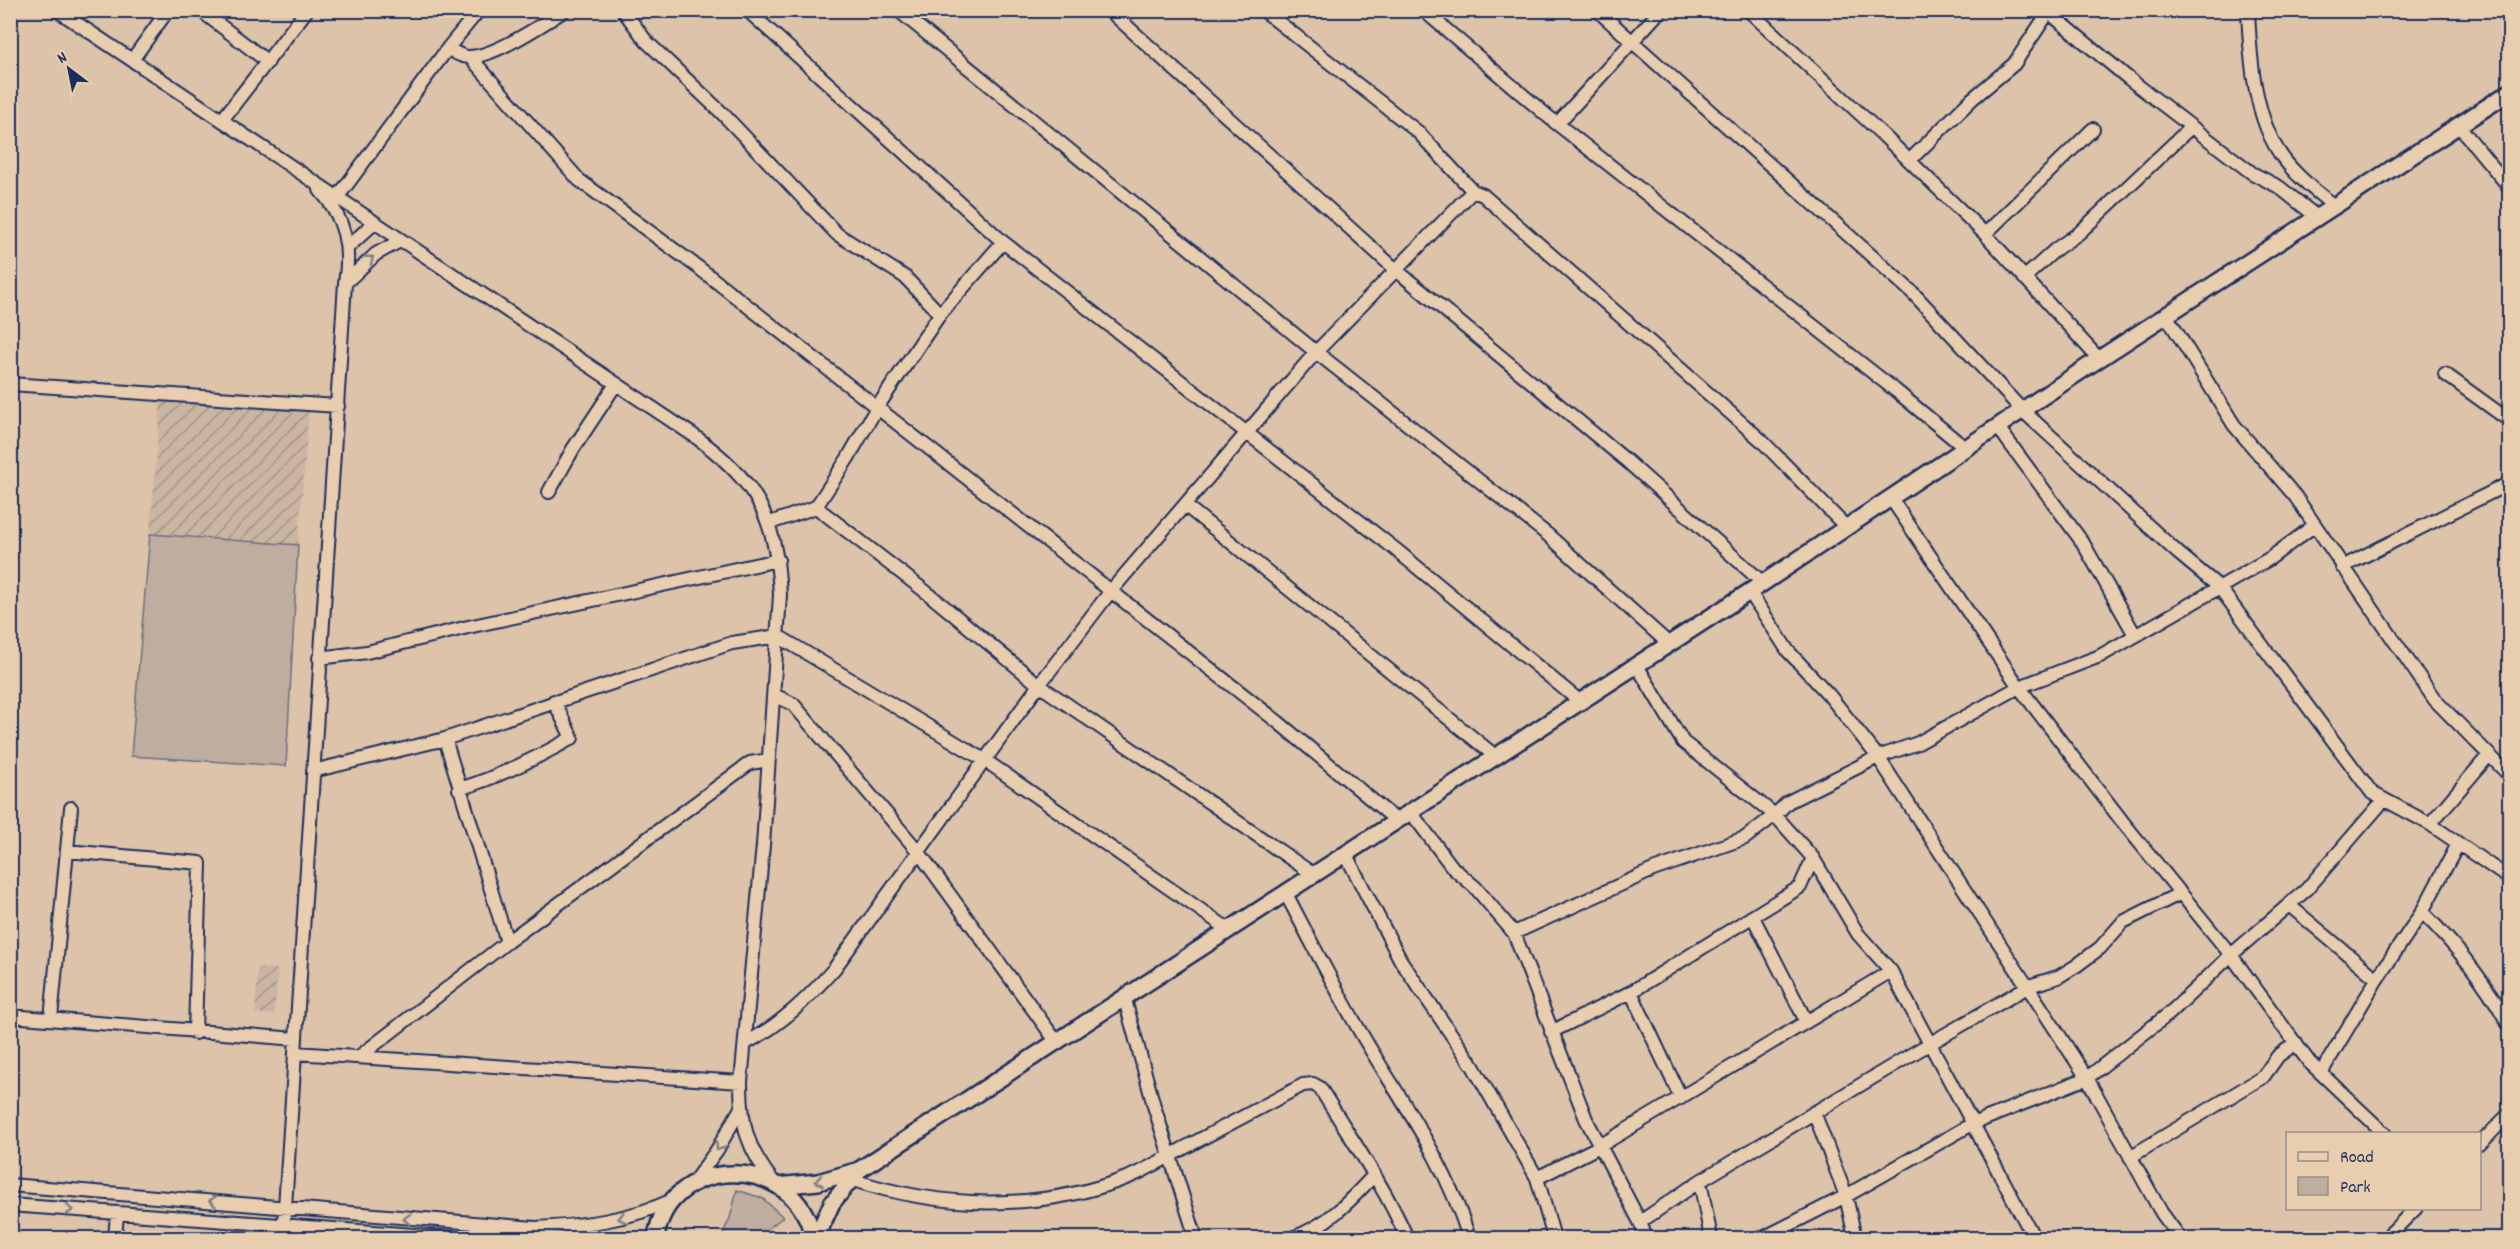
<svg xmlns="http://www.w3.org/2000/svg" width="2520" height="1249" font-family="Dekko,sans-serif">
  <style>
    .industrial { fill: url(#industrial-furrows) }
    .green { fill: #bfae9f; stroke: #6d6e7e; stroke-width: 1.5 }
    .lines { fill: none; stroke-linecap: round; stroke-linejoin: round }
    .minor-casing { stroke: #1b2f5e; stroke-width: 16 }
    .major-casing { stroke: #1b2f5e; stroke-width: 20 }
    .minor { stroke: #e8cdaf; stroke-width: 12 }
    .major { stroke: #e8cdaf; stroke-width: 15 }
    .oneway { stroke: #827e86 }
  </style>
  <defs>
    <pattern id="industrial-furrows" width="10" height="10" patternUnits="userSpaceOnUse" patternTransform="scale(1.5)"><rect width="10" height="10" fill="#cab5a3"/><path d="M-1 1l2-2M0 10L10 0M9 11l2-2" fill="none" stroke="#a39488"/></pattern>
  </defs>
  <rect width="100%" height="100%" fill="#dcc3aa"/>
  <filter id="ink" filterUnits="userSpaceOnUse"><feTurbulence type="fractalNoise" baseFrequency=".0167" numOctaves="2"/><feDisplacementMap in="SourceGraphic" scale="12" xChannelSelector="R" yChannelSelector="G"/><feConvolveMatrix kernelMatrix="1 2 1 2 8 2 1 2 1" color-interpolation-filters="sRGB"/></filter>
  <g filter="url(#ink)">
    <path class="industrial" d="M161,398l148,11 -11,136 -148,-11z
      M258,968l20,1 -4,46 -19,-2z"/>
    <path class="green" d="M150,534l148,11 -12,221 -155,-10z
      M737,1190l25,8 21,19 -27,21h-35l9,-20z"/>
    <g class="lines">
      <g class="minor-casing">
        <path id="minor" d="M57,10l636,425c64,46 83,82 87,160l-17,250 -22,237c0,44 6,67 34,102
          M200,10l68,52
          M623,10l23,31 76,72 115,121 68,43 35,37
          M747,10l256,232 392,307 183,151
          M898,10l418,342 232,183 120,108
          M1109,10l286,259 233,193 135,121
          M1263,10l155,122 55,59 10,4 278,245 84,86
          M1423,10l128,109 344,271 70,58
          M1597,10l316,283 109,117 156,143 41,34 153,206 58,31 80,55
          M1748,10l136,126 101,98 114,125
          M2046,10l82,68 124,95 27,14 38,30
          M2248,10c2,48 6,109 35,148 14,19 33,33 51,48
          M448,48c6,4 13,9 21,9 25,0 74,-33 96,-47
          M470,57l109,123 120,88 579,454 118,98
          M132,60l36,-50
          M222,120l85,-110
          M1557,124l104,-114
          M2458,125l52,63
          M1910,160l62,-61 42,-35 34,-51
          M337,198l111,-150 31,-38
          M1985,234l108,-105
          M348,247l26,-24
          M2024,278l32,-29 23,-16 112,-106
          M345,283l31,-29 24,-13
          M2166,315l68,110 61,71 140,204 75,76
          M2445,374l65,47
          M10,384l328,22
          M1997,426l86,117 52,92
          M549,492l24,-43 43,-65
          M1890,497l129,190 103,134 109,134 78,107 76,72
          M1186,506l308,249
          M816,507l114,88 109,90 274,189
          M770,523l46,-16 32,-49 28,-49 64,-95 63,-72
          M2342,567l168,-84
          M1749,591l39,60 41,44 49,62 209,321 74,134 19,26
          M319,658l48,-6 101,-25 310,-67
          M1636,664l47,78 92,73 13,-13 90,-45 40,-14 101,-56 81,-31 169,-97 46,-34
          M774,695l19,9 125,147 138,190
          M445,739l62,203
          M313,771l132,-32 287,-96 46,-7 208,125 242,168
          M459,789c40,-12 76,-30 113,-51l-18,-37
          M1410,811l43,57 22,19 39,46 72,186 54,103 60,-41 229,-137 100,-58 29,-9 18,-11 24,-18 23,-26 58,-29
          M2430,824l59,-69
          M67,851l133,12 -5,170
          M1345,853l56,108 72,105 64,112 61,-31 293,-176
          M1285,892c27,51 53,103 83,153 39,65 79,120 101,193
          M2289,905l88,74
          M2422,912c36,35 64,70 88,115
          M1753,917l53,104
          M1514,933l139,-63 92,-32 30,-23 38,43 45,76 33,37 143,267
          M1631,992l50,106
          M1124,996l30,110 42,132
          M10,1016l286,23
          M51,1019l20,-211
          M1551,1032l80,-40 169,-105 13,-29
          M746,1043c36,-19 61,-44 88,-74l205,-284 71,-93 206,-240 157,-161
          M295,1053l446,29
          M360,1056l147,-114 243,-179 19,-3
          M2321,1073l56,-94 45,-67 36,-68
          M1814,1112l32,84 9,42
          M2480,1144l30,-31
          M2130,1157l133,-80 15,-21 18,-13
          M1537,1178l17,60
          M850,1179c89,30 190,33 279,-2 19,-8 38,-20 57,-30 39,-21 78,-41 117,-62l10,-1 7,4c30,49 64,97 87,150
          M1700,1181l11,57
          M693,1183l24,-33 24,-42
          M10,1185l525,43c48,-2 93,-8 138,-28
          M10,1205l444,33
          M1640,1222l6,16
          M115,1238l2,-24
          M283,1238l62,-955c6,-35 0,-65 -25,-93
          M1292,1238c35,-12 58,-37 82,-63
          M1763,1238l83,-42 126,-72 115,-46 83,-65 61,-58 76,-66 76,-88
          M2386,1238l30,-30"/>
      </g>
      <g class="major-casing">
        <path id="major" d="M778,1186l40,-4 38,-11
          M656,1238c11,-84 141,-87 157,0
          M816,1238l16,-35 27,-33 904,-587 336,-224 411,-267"/>
      </g>
      <use href="#minor" class="minor"/>
      <use href="#major" class="major"/>
    </g>
    <defs><path id="oneway-chevron" d="M-2-3.5L2.5 0L-2 3.5" fill="none" stroke-width="1.6" stroke-linecap="round" stroke-linejoin="round" transform="scale(1.5)"/></defs>
    <g class="oneway">
      <use href="#oneway-chevron" transform="translate(370 259) rotate(-39)"/>
      <use href="#oneway-chevron" transform="translate(719 1147) rotate(123)"/>
      <use href="#oneway-chevron" transform="translate(819 1181) rotate(170)"/>
      <use href="#oneway-chevron" transform="translate(213 1201) rotate(-175)"/>
      <use href="#oneway-chevron" transform="translate(69 1210) rotate(4)"/>
      <use href="#oneway-chevron" transform="translate(622 1218) rotate(165)"/>
      <use href="#oneway-chevron" transform="translate(407 1219) rotate(-176)"/>
    </g>
  </g>
  <rect width="2520" height="1249" fill="none" stroke="#e8cdaf" stroke-width="36"/>
  <rect x="18" y="18" width="2484" height="1213" fill="none" stroke="#1b2f5e" stroke-width="2" filter="url(#ink)"/>
  <rect x="2286" y="1132" width="195" height="78" fill="#e8cdaf" stroke="#968e8f" stroke-width="1.5"/>
  <rect x="2298" y="1152" width="30" height="9" fill="#e8cdaf" stroke="#968e8f" stroke-width="1.5"/>
  <text x="2340" y="1162" font-size="18" fill="#1b2f5e">Road</text>
  <rect x="2298" y="1177" width="30" height="18" fill="#bfae9f" stroke="#968e8f" stroke-width="1.5"/>
  <text x="2340" y="1192" font-size="18" fill="#1b2f5e">Park</text>
  <g transform="translate(69 69) rotate(328)" stroke="#e8cdaf" stroke-width="4.5" paint-order="stroke">
  <path d="M0-4.5L10 22L0 15L-10 22Z" fill="#1b2f5e"/>
  <text y="-9" font-size="16" font-weight="bold" text-anchor="middle" fill="#1b2f5e">N</text>
  </g>
</svg>
